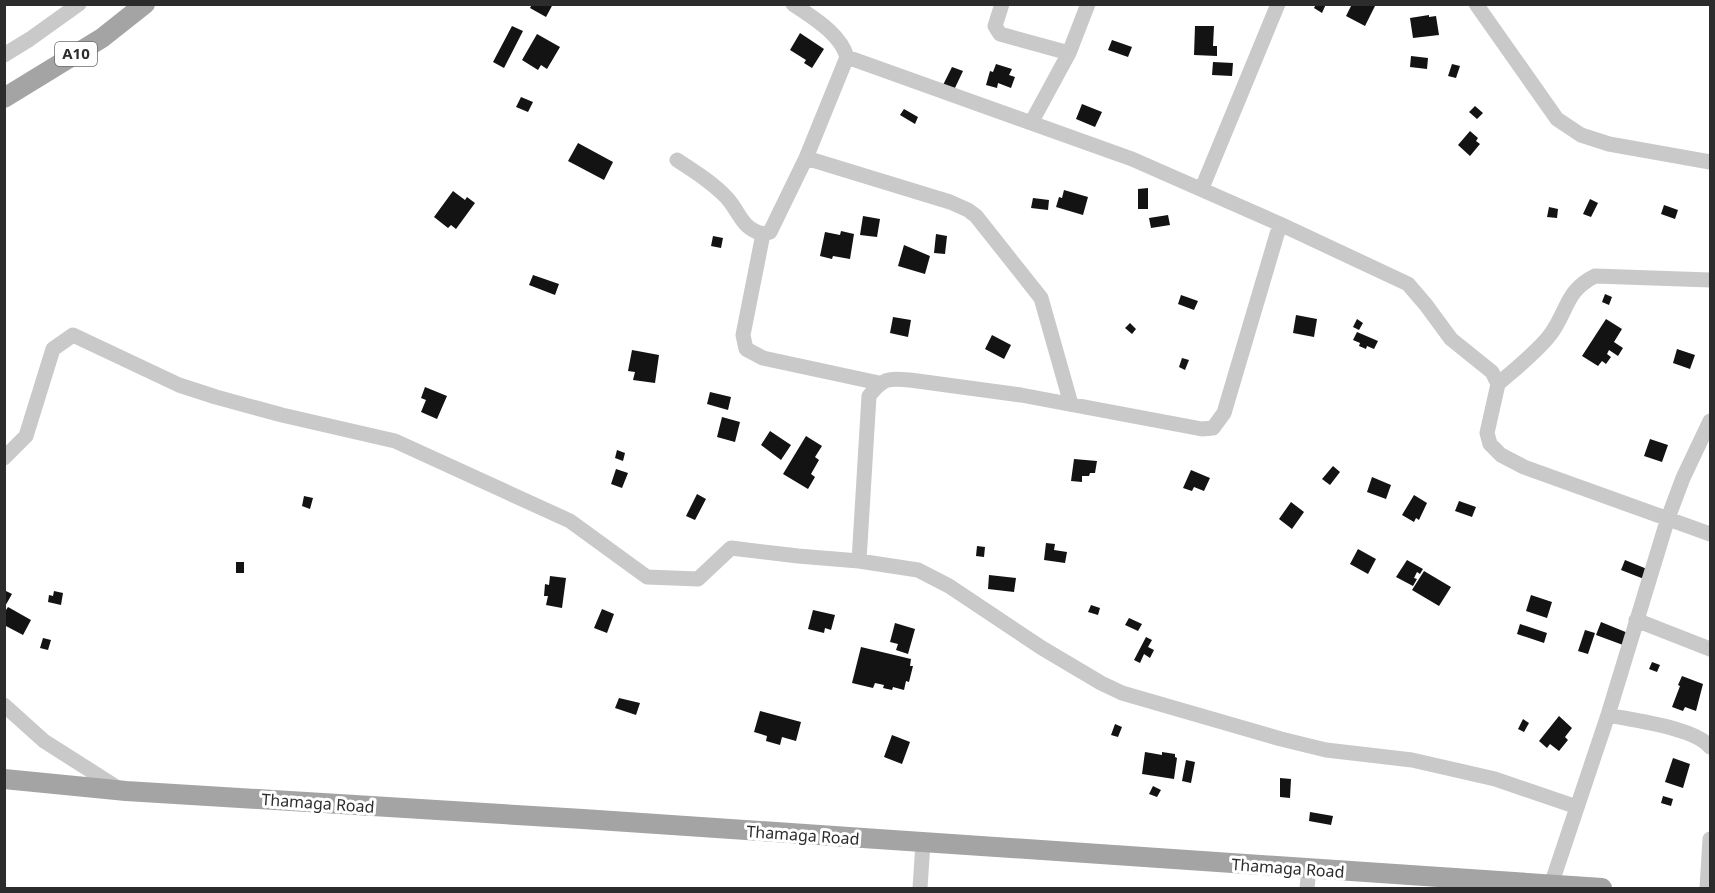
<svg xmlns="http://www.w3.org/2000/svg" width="1715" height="893" font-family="'Noto Sans',sans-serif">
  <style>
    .building { fill: #131313 }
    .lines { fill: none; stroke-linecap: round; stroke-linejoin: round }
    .minor { stroke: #c9c9c9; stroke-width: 15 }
    .major { stroke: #a4a4a4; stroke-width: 20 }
    .labels { text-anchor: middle; stroke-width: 6; stroke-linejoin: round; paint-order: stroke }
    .shield { fill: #fff; stroke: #6b6b6b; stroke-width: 1.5 }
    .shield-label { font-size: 15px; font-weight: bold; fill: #2c2c2c }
    .street-label { font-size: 16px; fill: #2c2c2c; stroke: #fff }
  </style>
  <rect width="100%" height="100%" fill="#fff"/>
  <path class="building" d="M532,4h21l-7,13 -16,-9z
    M1316,4h10l-4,9 -8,-5z
    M1352,4h24l-11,22 -19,-10z
    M1429,15v2l7,-1 3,19 -26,3 -3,-20z
    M512,26l11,5 -19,37 -11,-6z
    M1195,26h19l-1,20h4v10l-23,-1z
    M800,33l24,16 -12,19 -8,-5 2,-3 -16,-10z
    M537,34l23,13 -13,22 -6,-4 -3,5 -16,-10z
    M1112,40l20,7 -4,10 -20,-7z
    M1411,56l17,2 -1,11 -17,-2z
    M1213,62l20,1 -1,13 -20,-1z
    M996,64l16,5 -3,6 6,2 -4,11 -13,-5 -1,5 -11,-3 4,-14 3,1z
    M1452,64l8,2 -4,12 -8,-2z
    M952,67l11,4 -9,19 -11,-5z
    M521,97l12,5 -5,10 -12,-5z
    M1082,104l20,8 -7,15 -19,-8z
    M1475,106l8,7 -6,6 -8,-7z
    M904,109l14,8 -3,7 -15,-9z
    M1470,131l8,7 -2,3 4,3 -10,12 -12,-11z
    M578,143l35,19 -9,18 -36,-19z
    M1148,188v21h-10v-20z
    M1064,190l24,7 -5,18 -27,-8 3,-10 3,1z
    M453,191l12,9 2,-3 8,6 -19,26 -5,-4 -3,3 -14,-11z
    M1033,198l16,2 -1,10 -17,-2z
    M1590,199l8,4 -7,14 -8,-3z
    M1664,205l14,5 -3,9 -14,-5z
    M1549,207l9,2 -1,9 -10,-1z
    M1168,215l2,10 -19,3 -2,-10z
    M863,216l17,3 -3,18 -17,-2z
    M841,231l13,3 -4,25 -17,-3 -1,3 -12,-3 5,-24 15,3z
    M936,234l11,2 -2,18 -11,-1z
    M713,236l10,2 -2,10 -10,-2z
    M904,245l26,11 -5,18 -27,-8z
    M533,275l26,9 -4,11 -26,-10z
    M1605,294l7,3 -3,8 -7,-3z
    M1181,295l17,6 -4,9 -16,-6z
    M1296,315l21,4 -3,18 -21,-4z
    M893,317l18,3 -3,17 -18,-4z
    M1357,319l6,4 -4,7 -6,-3z
    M1606,319l16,10 -8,13 9,6 -5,8 -9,-6 -2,4 4,3 -5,7 -4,-3 -4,5 -16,-10z
    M1130,323l6,6 -4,5 -7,-6z
    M1357,332l21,9 -4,8 -7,-3 -1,3 -7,-3 1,-3 -7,-3z
    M992,335l19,10 -7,14 -19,-10z
    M1677,349l18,6 -5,14 -17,-6z
    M632,350l27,5 -4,28 -22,-3 2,-8 -7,-1z
    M1182,358l7,2 -4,10 -6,-3z
    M425,387l22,9 -10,23 -16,-7 5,-12 -5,-2z
    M710,392l21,5 -3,13 -21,-6z
    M722,417l18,5 -5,20 -18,-5z
    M770,431l21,14 -10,15 -20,-15z
    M806,436l16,10 -7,11 4,3 -8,14 4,3 -7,12 -25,-15z
    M1650,439l18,6 -6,17 -18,-6z
    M617,450l8,3 -2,8 -8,-3z
    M1074,459l23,2 -2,12h-5l-1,3h-7v6l-11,-1z
    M1333,466l7,6 -10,13 -8,-6z
    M616,469l12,4 -6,15 -11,-4z
    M1191,470l19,8 -6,13 -10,-4 -2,4 -9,-3z
    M1372,477l19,8 -5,14 -19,-7z
    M697,494l9,5 -11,21 -9,-4z
    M1414,495l13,8 -8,17 -3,-2 -2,4 -12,-7z
    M304,496l9,2 -3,11 -8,-3z
    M1459,501l17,6 -4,10 -17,-6z
    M1291,502l13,10 -12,17 -13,-10z
    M1046,543l9,1 -1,6 13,2 -2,11 -21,-3z
    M977,546l8,1 -1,10 -8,-1z
    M1358,549l18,10 -8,15 -18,-10z
    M1407,560l16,9 -3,5 -3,-2 -3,6 3,1 -4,7 -17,-9z
    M1625,560l22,9 -3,10 -23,-9z
    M236,562h8v11h-8z
    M1424,571l27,16 -12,19 -27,-16z
    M989,575l27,3 -2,14 -26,-3z
    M550,576l16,2 -4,30 -16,-3 2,-9h-4l1,-12 4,1z
    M4,590l8,4 -8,14z
    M54,591l9,2 -2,12 -13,-3 1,-7 4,1z
    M1531,595l21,7 -5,16 -21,-7z
    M1091,605l9,3 -2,7 -10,-3z
    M8,607l23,13 -8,15 -19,-10v-12z
    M602,609l12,5 -7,19 -13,-5z
    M813,610l22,5 -4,15 -6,-2 -1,5 -16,-4z
    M1129,618l13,6 -4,7 -13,-6z
    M1601,622l27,11 -5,12 -27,-10z
    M895,623l20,6 -7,25 -12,-4 2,-6 -8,-2z
    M1520,624l27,9 -3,10 -27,-9z
    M1585,630l10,3 -7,21 -10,-3z
    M1146,637l6,3 -4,7 6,3 -4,8 -6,-4 -4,9 -6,-3z
    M43,638l8,2 -3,10 -8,-2z
    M861,647l50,12 -1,7h3l-4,16 -3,-1 -2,9 -11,-3 -1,3 -9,-2 1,-3 -9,-2 -2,5 -21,-5z
    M1652,662l8,3 -3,7 -8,-3z
    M1682,676l21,8 -7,27 -11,-4 -2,4 -11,-4 8,-21 -2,-1z
    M619,698l21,5 -4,12 -21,-7z
    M760,711l41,11 -5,19 -14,-4 -2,8 -14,-4 1,-5 -13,-4z
    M1559,716l13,12 -7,9 3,3 -9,11 -9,-7 -3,4 -8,-7z
    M1523,719l6,4 -5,9 -6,-3z
    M1115,724l7,3 -4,10 -7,-2z
    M892,735l18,7 -8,22 -18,-7z
    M1145,752l17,3v-3l13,2v3l2,1 -3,21 -32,-5z
    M1673,758l17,6 -7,24 -18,-6z
    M1186,760l9,2 -4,21 -9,-2z
    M1280,778l11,1 -1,19 -10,-1z
    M1153,786l8,4 -4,7 -8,-3z
    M1663,796l10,3 -2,7 -10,-3z
    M1310,812l23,4 -2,9 -22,-4z"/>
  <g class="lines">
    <path class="minor" d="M1002,4l-7,22 5,8 69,19
      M1476,4l81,115 24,16 28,9 101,18
      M4,55l26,-16 49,-35
      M847,57l285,102 148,65 128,60 18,21 25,34 41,33 6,12 -11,49 3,11 11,11 23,12 186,67
      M1031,123l38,-70 19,-49
      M806,158l144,44 18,8 8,6 65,82 30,106
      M677,160c17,11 36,23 50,38 14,16 14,30 36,36l7,-2 36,-74 41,-101c-7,-24 -34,-39 -54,-53
      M1202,188l76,-184
      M763,234l-20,101 3,14 17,9 116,25
      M1498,384c17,-15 38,-31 52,-49 18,-24 15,-44 45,-59l115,4
      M4,458l22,-22 27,-87 20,-14 106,50 37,12 66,18 113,26 175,80 77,56 51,2 33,-31 67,8 61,5 59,9 31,16 93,62 59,35 21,10 159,46 45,11 86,10 83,19 82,28
      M859,561l10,-165c14,-18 19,-18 41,-16l111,15 181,34 11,-1 11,-15 56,-189
      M1636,620l74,29
      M4,705l40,36 77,49
      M1608,715c24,5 88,13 102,32
      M1551,885l57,-170 60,-197 15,-40 27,-57
      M920,888l3,-45
      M1307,888l2,-19
      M1707,888l3,-49"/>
    <path class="major" d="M4,98l98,-60 43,-34
      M4,779l122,12 457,28 1019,69"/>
  </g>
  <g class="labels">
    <rect class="shield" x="55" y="42" width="42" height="24" rx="4.5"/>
    <g class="shield-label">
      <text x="76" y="59">A10</text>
    </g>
    <g class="street-label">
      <text transform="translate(318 803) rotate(4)" y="6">Thamaga Road</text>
      <text transform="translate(803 835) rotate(4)" y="6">Thamaga Road</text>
      <text transform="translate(1288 868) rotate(4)" y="6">Thamaga Road</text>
    </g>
  </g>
  <rect width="1715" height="893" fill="none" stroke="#2c2c2c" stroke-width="12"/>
</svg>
